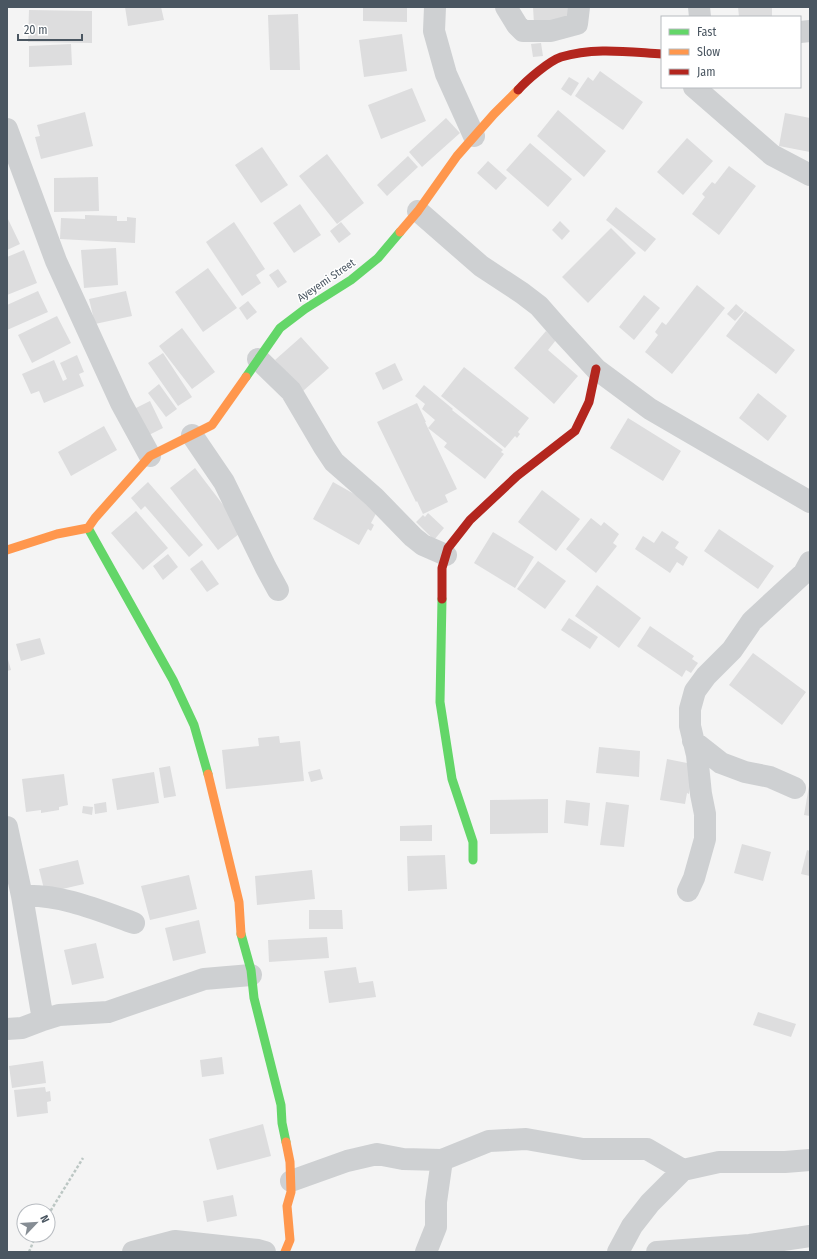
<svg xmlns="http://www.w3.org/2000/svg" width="817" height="1259" font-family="'Fira Sans Condensed',sans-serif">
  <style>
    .building { fill: #ddddde }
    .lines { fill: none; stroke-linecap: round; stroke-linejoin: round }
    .path { stroke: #bcc7c4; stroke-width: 2.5; stroke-dasharray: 3 2; stroke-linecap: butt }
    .street { stroke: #ced0d2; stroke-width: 22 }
    .fast { stroke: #63d668; stroke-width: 9 }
    .slow { stroke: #ff974d; stroke-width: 9 }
    .jam { stroke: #b3261e; stroke-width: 9 }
    .labels { text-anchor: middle; stroke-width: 3; stroke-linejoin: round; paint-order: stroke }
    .street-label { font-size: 11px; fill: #4a5661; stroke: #fff }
  </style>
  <rect width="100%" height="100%" fill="#f4f4f4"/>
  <path class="building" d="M125,7h36l3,13 -36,6z
    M363,7h44v15l-44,-1z
    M533,7h36l1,16 -36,1z
    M738,7h34v10h-33z
    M29,10l63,1v32l-64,-1z
    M298,14l2,56h-30l-2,-55z
    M402,34l5,37 -43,6 -5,-37z
    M541,43l2,13 -10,1 -2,-13z
    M71,44l1,21 -43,2v-21z
    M600,71l43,31 -20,28 -48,-34 13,-19 5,4z
    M569,77l10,6 -8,13 -10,-7z
    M412,88l14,33 -45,18 -13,-34z
    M558,110l48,41 -22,26 -47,-41z
    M85,112l8,34 -52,13 -6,-22 5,-1 -3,-11z
    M785,113l25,5v34l-31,-6z
    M446,118l14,15 -38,34 -13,-15z
    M687,138l26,23 -30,34 -26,-23z
    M530,143l42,36 -24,28 -42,-37z
    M262,147l26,38 -27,18 -26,-38z
    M327,154l37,49 -27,21 -38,-48z
    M408,156l10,11 -31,29 -10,-11z
    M488,161l19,17 -11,12 -19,-17z
    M729,166l27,20 -37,49 -27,-21 13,-17 -3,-3 10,-12 3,2z
    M98,177l1,34 -45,1v-34z
    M300,204l21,31 -27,18 -21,-30z
    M616,207l40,32 -11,13 -39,-32z
    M85,215l32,1v5h10v-4l9,1 -1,25 -75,-4 1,-21 24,1z
    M7,217l13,27 -13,6z
    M560,221l10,10 -8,9 -10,-10z
    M234,222l31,47 -9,6 5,8 -19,13 -36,-54z
    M341,222l10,12 -12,9 -9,-12z
    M611,228l25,25 -48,50 -26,-26z
    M116,248l2,37 -34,3 -3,-38z
    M24,250l13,33 -30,12v-38z
    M208,268l29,40 -34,24 -28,-40z
    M278,269l9,13 -9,6 -9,-13z
    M697,285l28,23 -53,66 -27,-22 13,-17 -3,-3 7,-10 4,3z
    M38,291l10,21 -41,18v-25z
    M126,291l6,25 -37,8 -6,-25z
    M644,295l16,13 -26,32 -15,-13z
    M248,301l9,11 -10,8 -8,-12z
    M736,304l8,7 -9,10 -8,-7z
    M745,311l50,39 -19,24 -50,-38z
    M57,316l14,27 -39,20 -14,-28z
    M182,328l33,44 -23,17 -33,-43z
    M546,331l10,9 -8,10 30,26 -24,28 -40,-36z
    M301,337l28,31 -26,23 -28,-31z
    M163,353l29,44 -14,9 -30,-43z
    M77,355l7,17 -5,2 5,12 -40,17 -5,-12 -8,3 -9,-20 32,-14 9,21 4,-2 -7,-16z
    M395,363l8,17 -20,10 -8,-17z
    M464,367l65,51 -11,14 2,2 -3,4 -2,-2 -10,12 -64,-52z
    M159,384l18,25 -11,8 -18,-24z
    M424,385l29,24 -1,1 51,40 -2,2 3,2 -19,25 -41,-32 3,-4 -19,-15 7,-8 -13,-11 3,-5 -10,-8z
    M758,393l29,23 -19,25 -29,-23z
    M150,401l13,27 -18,9 -13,-27z
    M417,403l9,19h-1l32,67 -12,6 3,7 -25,12 -6,-13 -1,1 -39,-80z
    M628,418l53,33 -18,30 -53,-33z
    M104,426l13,24 -46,26 -13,-24z
    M195,468l48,63 -25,19 -48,-62z
    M148,482l55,63 -14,12 -44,-51 -4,4 -10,-12z
    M333,482l46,26 -8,15 3,2 -3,6 -3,-2 -9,16 -46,-26z
    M542,490l38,29 -24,32 -38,-29z
    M136,511l32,37 -25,22 -32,-37z
    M428,513l16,15 -10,12 -18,-18 7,-7 2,2z
    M591,518l10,8 3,-4 15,12 -6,9 4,3 -21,27 -30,-24z
    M719,529l55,37 -16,23 -54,-38z
    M662,531l17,11 -4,6 13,9 -5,9 -6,-4 -7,11 -35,-24 8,-13 11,7z
    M493,532l41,25 -19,31 -41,-25z
    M168,554l10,13 -15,13 -10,-14z
    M202,560l17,24 -12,8 -17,-23z
    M538,561l28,20 -21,28 -28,-20z
    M597,585l44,33 -22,30 -44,-32z
    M569,618l29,19 -8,12 -29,-19z
    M650,626l44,30 -2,3 6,4 -7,10 -5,-3 -4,7 -45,-31z
    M40,638l5,16 -24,7 -5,-17z
    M753,653l53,39 -24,33 -53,-40z
    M7,656l4,14 -4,1z
    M279,736l1,7 20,-2 4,40 -78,8 -4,-39 37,-4 -1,-8z
    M599,747l41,4 -1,26 -43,-4z
    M667,759l25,5v10l-3,20 -2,-1 -2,11 -25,-4z
    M170,766l6,30 -12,2 -5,-30z
    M320,769l3,10 -12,3 -3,-10z
    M154,772l5,31 -42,7 -5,-31z
    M64,774l4,31 -9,2v3l-18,3v-3l-15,2 -4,-33z
    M809,786h1v30l-6,-1z
    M548,799v34l-58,1v-34z
    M566,800l24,3 -2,23 -24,-3z
    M106,802l1,10 -12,2 -1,-10z
    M606,802l23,3 -5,42 -24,-2z
    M83,806l10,1 -1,8 -10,-2z
    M432,825v16h-32v-15z
    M742,844l29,8 -8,29 -29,-8z
    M807,850l3,1v25l-9,-2z
    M445,855l2,34 -39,2 -1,-35z
    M78,860l6,24 -39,9 -6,-24z
    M312,870l3,29 -58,6 -2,-29z
    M189,875l8,34 -47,11 -9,-34z
    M309,910h33l1,19h-34z
    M199,920l7,33 -33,8 -8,-33z
    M327,937l2,21 -60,4 -1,-22z
    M96,943l8,35 -32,7 -8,-35z
    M356,967l3,16 14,-2 3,16 -47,6 -5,-32z
    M758,1012l38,12 -5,13 -38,-12z
    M222,1057l2,17 -22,3 -2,-17z
    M43,1061l3,22 -34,5 -3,-22z
    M45,1087l1,5 4,-1 1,10 -4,1 1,11 -31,4 -3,-27z
    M263,1124l8,32 -54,14 -8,-31z
    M233,1195l4,21 -30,6 -4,-21z"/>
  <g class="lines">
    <path class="path" d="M48,1215l35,-57
      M29,1252l7,-17"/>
    <path class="street" d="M435,7l-1,24 12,43 28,62
      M506,7l11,18 6,6h28l26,-7 2,-17
      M699,7l1,10
      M800,32l10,-1
      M694,87l78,68 38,20
      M7,129l49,132 65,142 29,53
      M418,211l63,55 41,27 17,13 21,24 36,39 54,40 160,93
      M258,359l33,32 33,56 10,15 40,35 39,40 10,8 23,10
      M192,435l32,47 42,86 12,22
      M693,741l28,22 24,9 25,5 25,11
      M7,827l15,69 21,124 -21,8 -15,1
      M688,891l6,-13 11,-39v-25l-4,-20 -4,-39 -7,-29v-17l5,-18 11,-15 26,-26 20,-29 52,-48 6,-11
      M22,896c39,-2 76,14 112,27
      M43,1020l16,-5 49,-3 96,-33 47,-4
      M291,1181l56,-20 30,-7 26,5 39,1 47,-19 37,-2 57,10h64l36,21
      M133,1252l42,-11 83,9 7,2
      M426,1252l10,-25v-25l6,-42
      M618,1252l14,-26 18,-23 33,-33 36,-8h66l25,-2
      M657,1252l93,-7 60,-9"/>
    <path class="fast" d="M246,377l34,-49 25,-19 46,-29 27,-22 22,-26
      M88,528l85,152 21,45 14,49
      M442,599l-2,103 12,77 21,63v18
      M241,934l10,36 3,28 27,107 1,18 4,19"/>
    <path class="slow" d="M400,232l18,-21 39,-55 37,-42 24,-24
      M7,550l50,-16 31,-6 7,-10 55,-62 62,-31 34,-48
      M208,774l31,128 2,32
      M285,1252l5,-12 -3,-34 4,-14 -1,-30 -4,-20"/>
    <path class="jam" d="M518,90c9,-10 31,-29 43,-33 33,-10 67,-5 101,-3
      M442,599v-31l6,-20 22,-28 47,-44 58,-45 14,-29 7,-33"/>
  </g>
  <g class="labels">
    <g class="street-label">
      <text transform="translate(326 280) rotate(-34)" y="4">Ayeyemi Street</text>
    </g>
  </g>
  <rect width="817" height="1259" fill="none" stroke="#4a5661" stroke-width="16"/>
  <rect x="661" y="16" width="140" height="72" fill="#ffffff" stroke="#b7bbc0"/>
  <rect x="669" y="29" width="20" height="6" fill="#63d668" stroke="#b7bbc0"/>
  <text x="697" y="36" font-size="12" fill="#4a5661">Fast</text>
  <rect x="669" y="49" width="20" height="6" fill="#ff974d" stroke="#b7bbc0"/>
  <text x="697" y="56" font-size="12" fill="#4a5661">Slow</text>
  <rect x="669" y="69" width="20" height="6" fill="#b3261e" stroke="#b7bbc0"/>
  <text x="697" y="76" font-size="12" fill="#4a5661">Jam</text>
  <g transform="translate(36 1223) rotate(65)"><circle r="19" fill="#ffffff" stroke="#b7bbc0"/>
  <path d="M0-3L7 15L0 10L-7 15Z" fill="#868d94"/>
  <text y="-6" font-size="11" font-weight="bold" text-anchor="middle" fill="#4a5661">N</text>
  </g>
  <path d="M18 34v6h64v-6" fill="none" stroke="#4a5661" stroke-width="2"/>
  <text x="24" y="34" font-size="12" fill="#4a5661" stroke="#ffffff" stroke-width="3" paint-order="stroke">20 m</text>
</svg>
